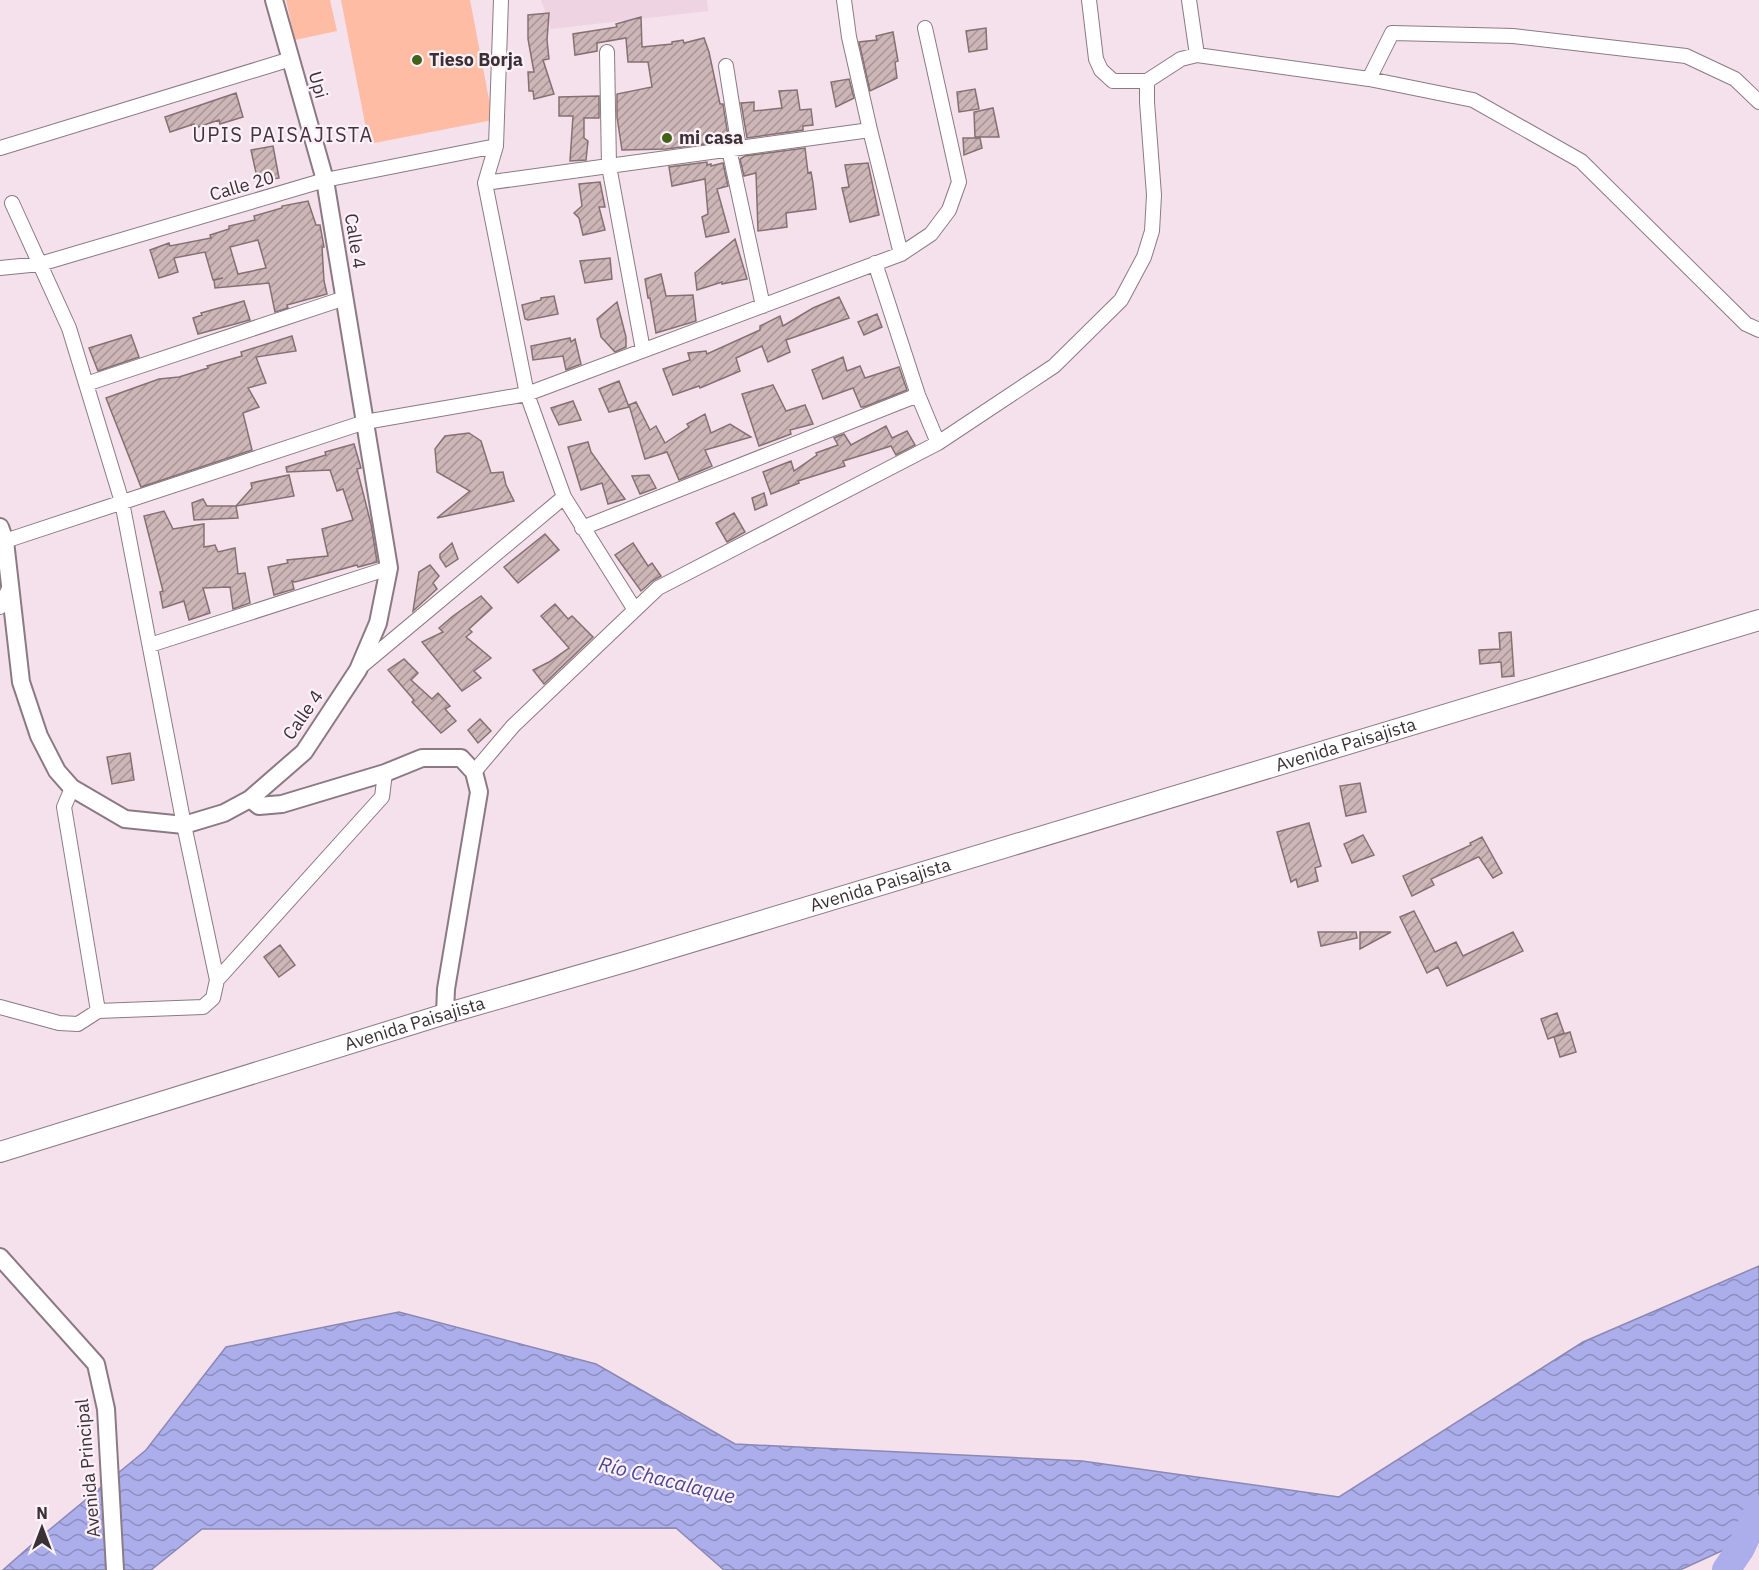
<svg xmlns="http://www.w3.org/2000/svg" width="1759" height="1570" font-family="'IBM Plex Sans',sans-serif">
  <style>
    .built { fill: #eed3e3 }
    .pitch { fill: #fdbca3 }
    .water { fill: url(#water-waves); stroke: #8a88b4; stroke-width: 1.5 }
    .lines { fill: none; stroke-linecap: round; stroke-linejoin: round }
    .river { stroke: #acaeeb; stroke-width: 28 }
    .building { fill: url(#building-hatch); stroke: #857072; stroke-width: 1.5; fill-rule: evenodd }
    .minor-casing { stroke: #8b7a84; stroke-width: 16 }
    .tertiary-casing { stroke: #8b7a84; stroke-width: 20 }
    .secondary-casing { stroke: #8b7a84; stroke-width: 22 }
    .minor { stroke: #fff; stroke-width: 14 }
    .tertiary { stroke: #fff; stroke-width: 16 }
    .secondary { stroke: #fff; stroke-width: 20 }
    .poi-dot { fill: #416218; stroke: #fdf1f8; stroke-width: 2 }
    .labels { text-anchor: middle; stroke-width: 4.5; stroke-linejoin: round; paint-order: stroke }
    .poi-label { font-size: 18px; font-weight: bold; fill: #393135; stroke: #fdf1f8; text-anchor: start }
    .street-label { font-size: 18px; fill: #393135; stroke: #fdf1f8 }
    .neighbourhood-label { font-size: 20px; letter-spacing: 1.5px; fill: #42333c; stroke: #fdf1f8 }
    .water-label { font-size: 20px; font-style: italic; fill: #4b4891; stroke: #fdf1f8 }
  </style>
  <defs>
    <pattern id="water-waves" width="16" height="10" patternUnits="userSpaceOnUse" patternTransform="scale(1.5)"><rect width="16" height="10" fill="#acaeeb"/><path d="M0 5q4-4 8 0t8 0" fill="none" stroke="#8d8ebf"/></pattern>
    <pattern id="building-hatch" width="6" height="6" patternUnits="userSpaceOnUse" patternTransform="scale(1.5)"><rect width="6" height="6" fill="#cdb6b8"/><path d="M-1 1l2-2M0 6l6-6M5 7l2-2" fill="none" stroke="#a79596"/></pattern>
  </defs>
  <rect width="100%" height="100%" fill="#f5e1ec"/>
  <path class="built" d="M541,0h166l1,11 -157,18z"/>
  <path class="pitch" d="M286,0h44l7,31 -42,9z
    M341,0h129l23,120 -124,24z"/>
  <path class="water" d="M1759,1266v268l-79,36h-956l-48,-42 -474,1 -51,41h-148l34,-30 109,-90 80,-103 173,-35 197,52 139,80 347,17 257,36 244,-155z"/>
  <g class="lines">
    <path class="river" d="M1726,1570l15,-22 18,-39"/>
  </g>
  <path class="building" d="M549,13l-2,27 2,19 -6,1 11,34 -20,5 -1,-8h-4l-1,-19h6l-6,-33v-24z
    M641,17l1,30 30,-3v-2l11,-2 1,3 20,-5 5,14 11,52h3l5,32 -24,3 1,5 -39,5 -44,1 -5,-33v-23l35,-7 -4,-25h-20l-2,-24 -29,5v8l-22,4 -2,-21 44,-7 -1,-3z
    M986,28l1,21 -18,3 -3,-21z
    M893,32l5,29 -3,1 2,16 -27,13 -11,-49 18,-2 -1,-4z
    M849,79l5,19 -18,9 -5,-25z
    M975,89l4,20 -20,3 -2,-20z
    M797,90l3,20 11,-1 2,16 -10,1v4l-56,8 -6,-35 13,-1v9l28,-3 -3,-17z
    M236,93l7,24 -23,7 -1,-4 -24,8 -1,-4 -24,8 -5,-15z
    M599,96v22h-15v20l4,3 -2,19 -16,1 3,-45h-14v-19z
    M993,108l6,29h-24l-1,-25z
    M963,138h17l2,10 -18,7z
    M273,146l6,32 -21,4 -7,-32z
    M805,148l3,25 3,-1 2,11 3,26 -30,4 1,14 -29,4 -2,-58 -12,3 -4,-17 5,-3z
    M707,162v3l4,-1v2l12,-3 5,23 -11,3 12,43 -23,5 -4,-20 6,-3 -3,-35 -33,7 -3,-19z
    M868,163l11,52 -29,7 -8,-34 7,-1 -4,-22z
    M600,182l5,25h-6l6,23 -22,5 -4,-17 -5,-5 8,-7 -3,-22z
    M308,201l8,24h4l4,22h-2l2,34 3,13 -40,11 1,3 -13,4 -6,-29 -54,5 -1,-8 9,-2 -10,2 -8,-28 -31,6 4,14 -19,6 -9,-28 19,-7 1,3 41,-8 -1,-3 19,-6v-3l26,-6 -1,-4 28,-8v-2zM258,240l8,28 -28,6 -8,-27z
    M735,239l12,40 -25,5v-2l-25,8 -2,-17z
    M610,258l2,21 -27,4 -5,-22z
    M661,274l5,22 27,-1 3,26 -40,12 -6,-35h-2l-3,-19z
    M554,296l4,18 -30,6 -3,-1 -3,-14 19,-5v-2z
    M839,297l10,21 -63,22 4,12 -22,10 -6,-16 -26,12 4,13 -40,17 -1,-2 -26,9 -10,-26 27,-9 -2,-7 18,-2 1,3 53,-24v-4l20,-10 3,10 30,-18z
    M244,301l6,19 -52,14 -5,-16 9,-3 -1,-2z
    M617,302l9,35v10l-11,5 -14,-15 -4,-18z
    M877,314l5,13 -18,8 -6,-13z
    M131,335l8,22 -41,14 -9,-23z
    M292,336l4,15 -40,6 10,26 -18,5 11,19 -16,6 9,37 -111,37 -35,-89 53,-19 20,-2 29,-9 -1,-2 35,-10 -1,-4z
    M570,338l1,4 4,-3 6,25 -15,6 -3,-14 -30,4 -2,-14z
    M843,357l4,14 13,-5 5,12 34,-11 8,23 -43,17h-3l-8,-19 -30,11 -11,-29z
    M619,381l10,26 -20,5 -10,-23z
    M773,385l13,26 19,-6 8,19 -23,6 1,4 -32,12 -17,-52z
    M573,401l8,19 -22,5 -8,-17z
    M636,402l14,28 6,-4 9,17 24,-16 -2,-3 18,-10 6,19 19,-9 21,13 -46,13 7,16 -33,14 -12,-28 -22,7 -16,-54z
    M886,426l6,12 15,-7 8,14 -19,10 -5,-9 -22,7 -26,8 2,5 -47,15 1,2 -28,11 -8,-22 28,-11 3,10 23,-16 -1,-2 22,-8 -4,-7 10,-4 7,11z
    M469,433l12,8 10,32 12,-1 3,13 8,16 -77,17 33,-27 -33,-19 -2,-23 10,-13z
    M588,442l3,10 34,47 -17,5 -6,-21 -21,7 -13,-43z
    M354,444l7,24 -4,1 14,55 6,38 -19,5 -1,-2 -62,17 -3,-1 2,8 -20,6 -6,-28 20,-4 -1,-3 41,-4 -6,-27 31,-9 -10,-31 -6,2 -7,-21 -43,2 -1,-5 40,-12 -1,-3z
    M289,475l5,21 -58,10 2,12 -44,2 -2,-17 11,-4 4,7h29l16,-18 -1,-5z
    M649,475l7,13 -16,6 -8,-18z
    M764,493l3,12 -12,5 -3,-12z
    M164,511l9,18 31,-5v23l11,-2 3,7 17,-4 3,26 7,-1 5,30 -17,6 -3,-22 -27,1 7,25 -21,7 -5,-19 -21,7 -3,-16 3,-1 -19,-75z
    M734,513l11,19 -18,10 -11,-19z
    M545,534l14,16 -41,33 -14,-16z
    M452,543l6,16 -12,8 -6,-9v-4z
    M633,543l15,23 4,-3 9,13 -9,5 -11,10 -26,-36z
    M430,565l9,11 -6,7 4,6 -24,22 6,-39z
    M481,596l11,12 -23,21 3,3 -6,5 25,21 -17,13 7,7 -19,13 -40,-49 21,-10 -4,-4 14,-12z
    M555,604l13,15 4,-3 21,21 -49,47 -11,-14 16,-8 20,-14 -28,-32z
    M1511,632l3,44 -12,1 -1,-15 -21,2 -1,-14 21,-1 -1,-16z
    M404,659l14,14 -7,7 21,19 6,-6 12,13 -5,3 11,12 -15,12 -29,-31 2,-2 -26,-30z
    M480,719l11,12 -13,12 -10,-13z
    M130,753l4,27 -22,4 -5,-27z
    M1360,783l6,29 -20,4 -6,-30z
    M1309,823l12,43 -6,2 3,13 -20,6 -2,-8 -5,3 -14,-50z
    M1363,835l11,20 -22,8 -8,-19z
    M1482,837l20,36 -9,5 -14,-21h-1l-47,22 3,6 -22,11 -9,-20 68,-31 -1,-2z
    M1414,911l21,41 21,-10 7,14 50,-24 10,19 -76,35 -9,-19 -11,6 -27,-56z
    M1318,932h38l1,6 -36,8z
    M1360,932h31l-31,17z
    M280,945l15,20 -16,12 -15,-20z
    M1557,1013l7,20 -16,6 -7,-20z
    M1570,1032l6,20 -16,5 -6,-20z"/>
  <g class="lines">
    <g class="minor-casing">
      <path id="minor" d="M501,0l-5,146 -11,37 42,211 37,103 71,113
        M844,0l5,37 21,93
        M1089,0l7,59 5,11 12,11h34l34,-22 16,-4 172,24 104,21 108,61 165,163 13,6
        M1189,0l8,55
        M607,52l2,114 34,184
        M726,66l13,82
        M1369,79l23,-46 121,3 173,20 49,23 24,23
        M0,148l291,-89
        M729,149l34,157
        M485,183l385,-53 31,124
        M875,263l43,132 20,48
        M0,268l40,-4 285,-84 171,-34
        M86,384l259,-86
        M582,528l336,-133
        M5,541l360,-119 162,-28 374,-140 30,-20 18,-24 10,-28 -34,-154
        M0,607l9,-18
        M150,645l239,-77
        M358,669l206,-172
        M474,772l39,-46 145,-138 280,-145 116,-77 67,-66 23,-43 8,-26 2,-36 -7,-93v-21
        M72,788l-8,19 34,204
        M217,980l165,-183 3,-24
        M0,1007l59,16 19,1 20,-13 105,-4 10,-9 4,-18 -33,-155 -62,-323 -53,-174 -57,-125"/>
    </g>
    <g class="tertiary-casing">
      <path id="tertiary" d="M0,527l5,14 16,141 18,54 18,35 15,17 53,31 59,6 40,-12 26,-14 54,-47 54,-82 20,-47 11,-55 -64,-388 -51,-180
        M250,799l9,7 23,-2 103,-31 37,-15h39l13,14 5,20 -33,197 -1,25
        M0,1257l96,107 10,45 9,161"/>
    </g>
    <g class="secondary-casing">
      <g id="secondary">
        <path id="s1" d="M0,1152l445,-138 187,-54 1127,-340"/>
      </g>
    </g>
    <use href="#minor" class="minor"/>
    <use href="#tertiary" class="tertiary"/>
    <use href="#secondary" class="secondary"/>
  </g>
  <g class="poi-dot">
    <circle cx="417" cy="60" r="6"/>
    <circle cx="667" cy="138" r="6"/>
  </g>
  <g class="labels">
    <g class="poi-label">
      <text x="429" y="66">Tieso Borja</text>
      <text x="679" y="144">mi casa</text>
    </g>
    <g class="street-label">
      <text transform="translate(318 85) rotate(74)" y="6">Upi</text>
      <text transform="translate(242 186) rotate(-16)" y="6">Calle 20</text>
      <text transform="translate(355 241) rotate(81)" y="6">Calle 4</text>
      <text transform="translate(303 715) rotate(-55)" y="6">Calle 4</text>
      <text dy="6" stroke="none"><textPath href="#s1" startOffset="1406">Avenida Paisajista</textPath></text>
      <text dy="6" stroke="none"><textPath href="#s1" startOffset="920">Avenida Paisajista</textPath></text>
      <text dy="6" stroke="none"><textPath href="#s1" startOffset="434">Avenida Paisajista</textPath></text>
      <text transform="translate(88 1468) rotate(-95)" y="6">Avenida Principal</text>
    </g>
    <g class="neighbourhood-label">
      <text x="283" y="142">UPIS PAISAJISTA</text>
    </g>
    <g class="water-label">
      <text transform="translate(667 1480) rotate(14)" y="7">Río Chacalaque</text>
    </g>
  </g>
  <g transform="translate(42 1528)" stroke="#fdf1f8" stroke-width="4.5" paint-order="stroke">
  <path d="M0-4.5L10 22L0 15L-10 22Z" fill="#393135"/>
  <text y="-9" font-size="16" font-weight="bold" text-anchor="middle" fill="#393135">N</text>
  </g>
</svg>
